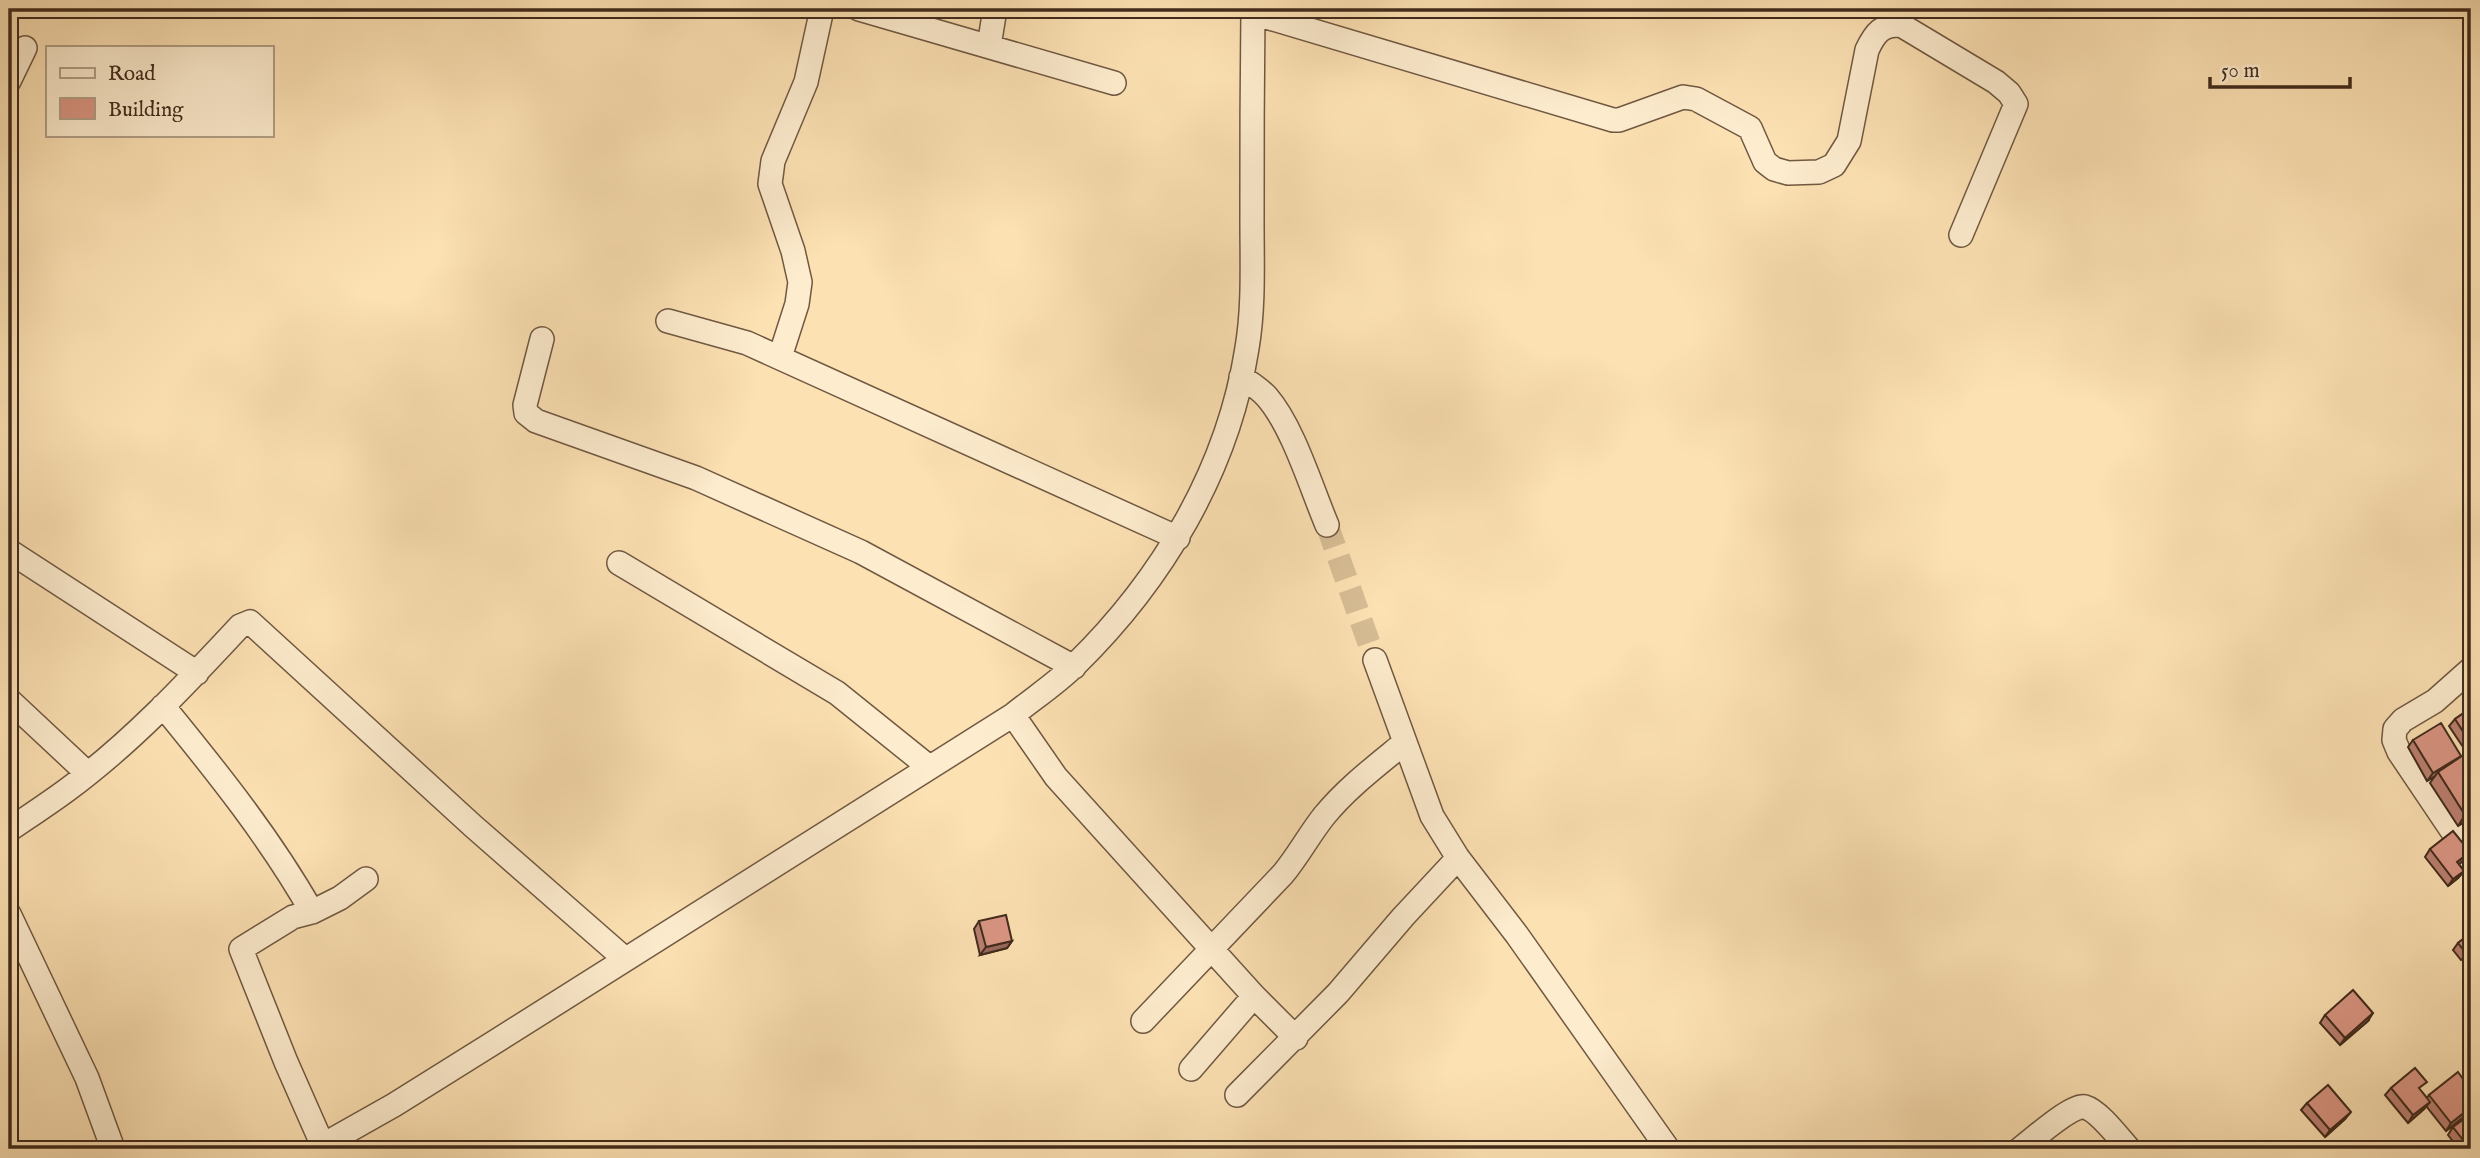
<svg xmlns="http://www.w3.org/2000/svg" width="2480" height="1158" font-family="'IM FELL English',serif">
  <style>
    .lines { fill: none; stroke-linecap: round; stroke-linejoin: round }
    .street-tunnel { stroke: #d7bd95; stroke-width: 23; stroke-dasharray: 23 11; stroke-linecap: butt }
    .street-casing { stroke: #705842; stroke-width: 26 }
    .street { stroke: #fdecce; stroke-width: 23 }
    .wall { fill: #bb8071; stroke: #412b1c; stroke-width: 2 }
    .shaded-wall { fill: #99685c; stroke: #412b1c; stroke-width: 2 }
    .building { fill: #da9583; stroke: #412b1c; stroke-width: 2 }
  </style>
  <rect width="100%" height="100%" fill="#fce1b3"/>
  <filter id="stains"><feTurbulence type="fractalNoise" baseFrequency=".00286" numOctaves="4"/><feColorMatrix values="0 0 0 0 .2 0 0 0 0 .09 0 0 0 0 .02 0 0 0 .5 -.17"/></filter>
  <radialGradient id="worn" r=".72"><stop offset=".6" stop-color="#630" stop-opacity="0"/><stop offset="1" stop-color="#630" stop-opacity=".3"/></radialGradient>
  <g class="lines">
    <path class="street-tunnel" d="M1327,525l48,135"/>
    <g class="street-casing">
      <path id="street" d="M859,9l255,74
        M1253,13l360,107h6l64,-23 13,2 54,29 15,34 9,7 14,4 31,-1 15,-7 15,-24 18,-91c8,-17 15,-26 34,-25l95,57 13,11 7,11 -55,131
        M989,46l6,-37
        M9,81l16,-33
        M668,321l79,22 431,195
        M542,339l-17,66 1,8 10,8 160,57 165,74 213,115
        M780,357l17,-53 3,-22 -7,-31 -23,-67 3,-23 33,-79 16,-73
        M1241,377c9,6 18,11 26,20 26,30 44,90 60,128
        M9,551l188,122
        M619,563l218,130 92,74
        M1375,660l57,156 26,42 59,77 151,214
        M2471,669l-36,32 -32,19 -8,9 -1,11 5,12 66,98 6,13
        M9,700l78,73
        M163,706c54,66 107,132 149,206
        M1013,715l43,62 198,219 42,42
        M9,830c19,-13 39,-26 58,-40 64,-47 119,-106 173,-164l10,-4 223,204 152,133
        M9,914l78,164 26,71
        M1143,1021l140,-147c15,-18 26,-39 41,-58 23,-28 52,-50 80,-73
        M1191,1069l63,-73
        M1237,1095l101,-102 65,-76 55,-59
        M323,1146l-37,-84 -45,-113 52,-32 19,-5 28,-14 26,-19
        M316,1149l78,-44 104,-65 515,-325c21,-17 44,-32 62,-50 87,-85 153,-195 172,-317 7,-41 5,-85 5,-127 0,-71 0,-141 1,-212
        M2020,1149c11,-8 53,-46 65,-42 14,4 34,31 44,42"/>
    </g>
    <use href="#street" class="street"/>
  </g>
  <path class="wall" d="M2471,708v51l-22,-33 6,-7z
    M2413,740l58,22v56l-13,8 -28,-43 5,-7 -8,5 -19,-34z
    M2430,849l40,3 -6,8 -5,4 5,7 -6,7 -10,8 -23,-29z
    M979,921l33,20 -5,7 -27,7 -6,-26z
    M2471,933v34l-7,-9 -3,2 -8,-10 5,-7z
    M2325,1015l43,6 -28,24 -20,-22z
    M2391,1088l29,2 7,8 2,-3 42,16 -25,20 -20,-25 -2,3 -16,14 -23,-28z
    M2307,1103l38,16 -20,18 -24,-27z
    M2453,1127l18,22h-12l-11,-14z"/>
  <path class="shaded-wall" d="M2461,756l-6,7 -17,9 -3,4 -8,5 6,-8z
    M2471,811v7l-13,8 7,-11z
    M2470,852l-6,8 -12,10 5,-8z
    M2464,871l-6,7 -10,8 5,-7z
    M1012,941l-5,7 -27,7 6,-8z
    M2373,1013l-5,8 -28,24 5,-7z
    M2430,1102l-6,7 -16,14 5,-8z
    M2471,1107v4l-25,20 5,-8z
    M2351,1112l-6,7 -20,18 5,-7z"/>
  <path class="building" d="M2471,708v36l-16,-25z
    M2441,723l20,33 -28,17 -20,-33z
    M2465,754l6,10v47l-6,4 -27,-43z
    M2453,831l17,21 -13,10 7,9 -11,8 -23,-30z
    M1006,915l6,26 -26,6 -7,-26z
    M2471,933v19l-1,-2 -4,3 -8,-10z
    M2353,990l20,23 -28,25 -20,-23z
    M2415,1068l12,14 -8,6 11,14 -17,13 -22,-27z
    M2458,1072l13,18v17l-20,16 -22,-28z
    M2328,1085l23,27 -21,18 -23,-27z
    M2471,1114v35h-1l-17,-22z"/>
  <rect width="2480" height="1158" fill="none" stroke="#fce1b3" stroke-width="35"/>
  <rect x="10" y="10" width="2459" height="1137" fill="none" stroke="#412b1c" stroke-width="3.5"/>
  <rect x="18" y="18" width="2445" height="1123" fill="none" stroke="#412b1c" stroke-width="2"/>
  <rect x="46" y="46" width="228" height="91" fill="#fdecce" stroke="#b29f87" stroke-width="2"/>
  <rect x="60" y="68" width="35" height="10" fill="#fdecce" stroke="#b29f87" stroke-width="2"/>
  <text x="108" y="80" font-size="21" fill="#412b1c">Road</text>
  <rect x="60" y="98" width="35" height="21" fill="#da9583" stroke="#b29f87" stroke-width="2"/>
  <text x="108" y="116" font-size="21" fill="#412b1c">Building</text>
  <path d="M2210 77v10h140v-10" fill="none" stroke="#412b1c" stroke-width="3.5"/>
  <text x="2221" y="77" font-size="21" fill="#412b1c" stroke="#fdecce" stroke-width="5" paint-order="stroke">50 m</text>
  <rect width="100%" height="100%" filter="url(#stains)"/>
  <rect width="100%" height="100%" fill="url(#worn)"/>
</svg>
